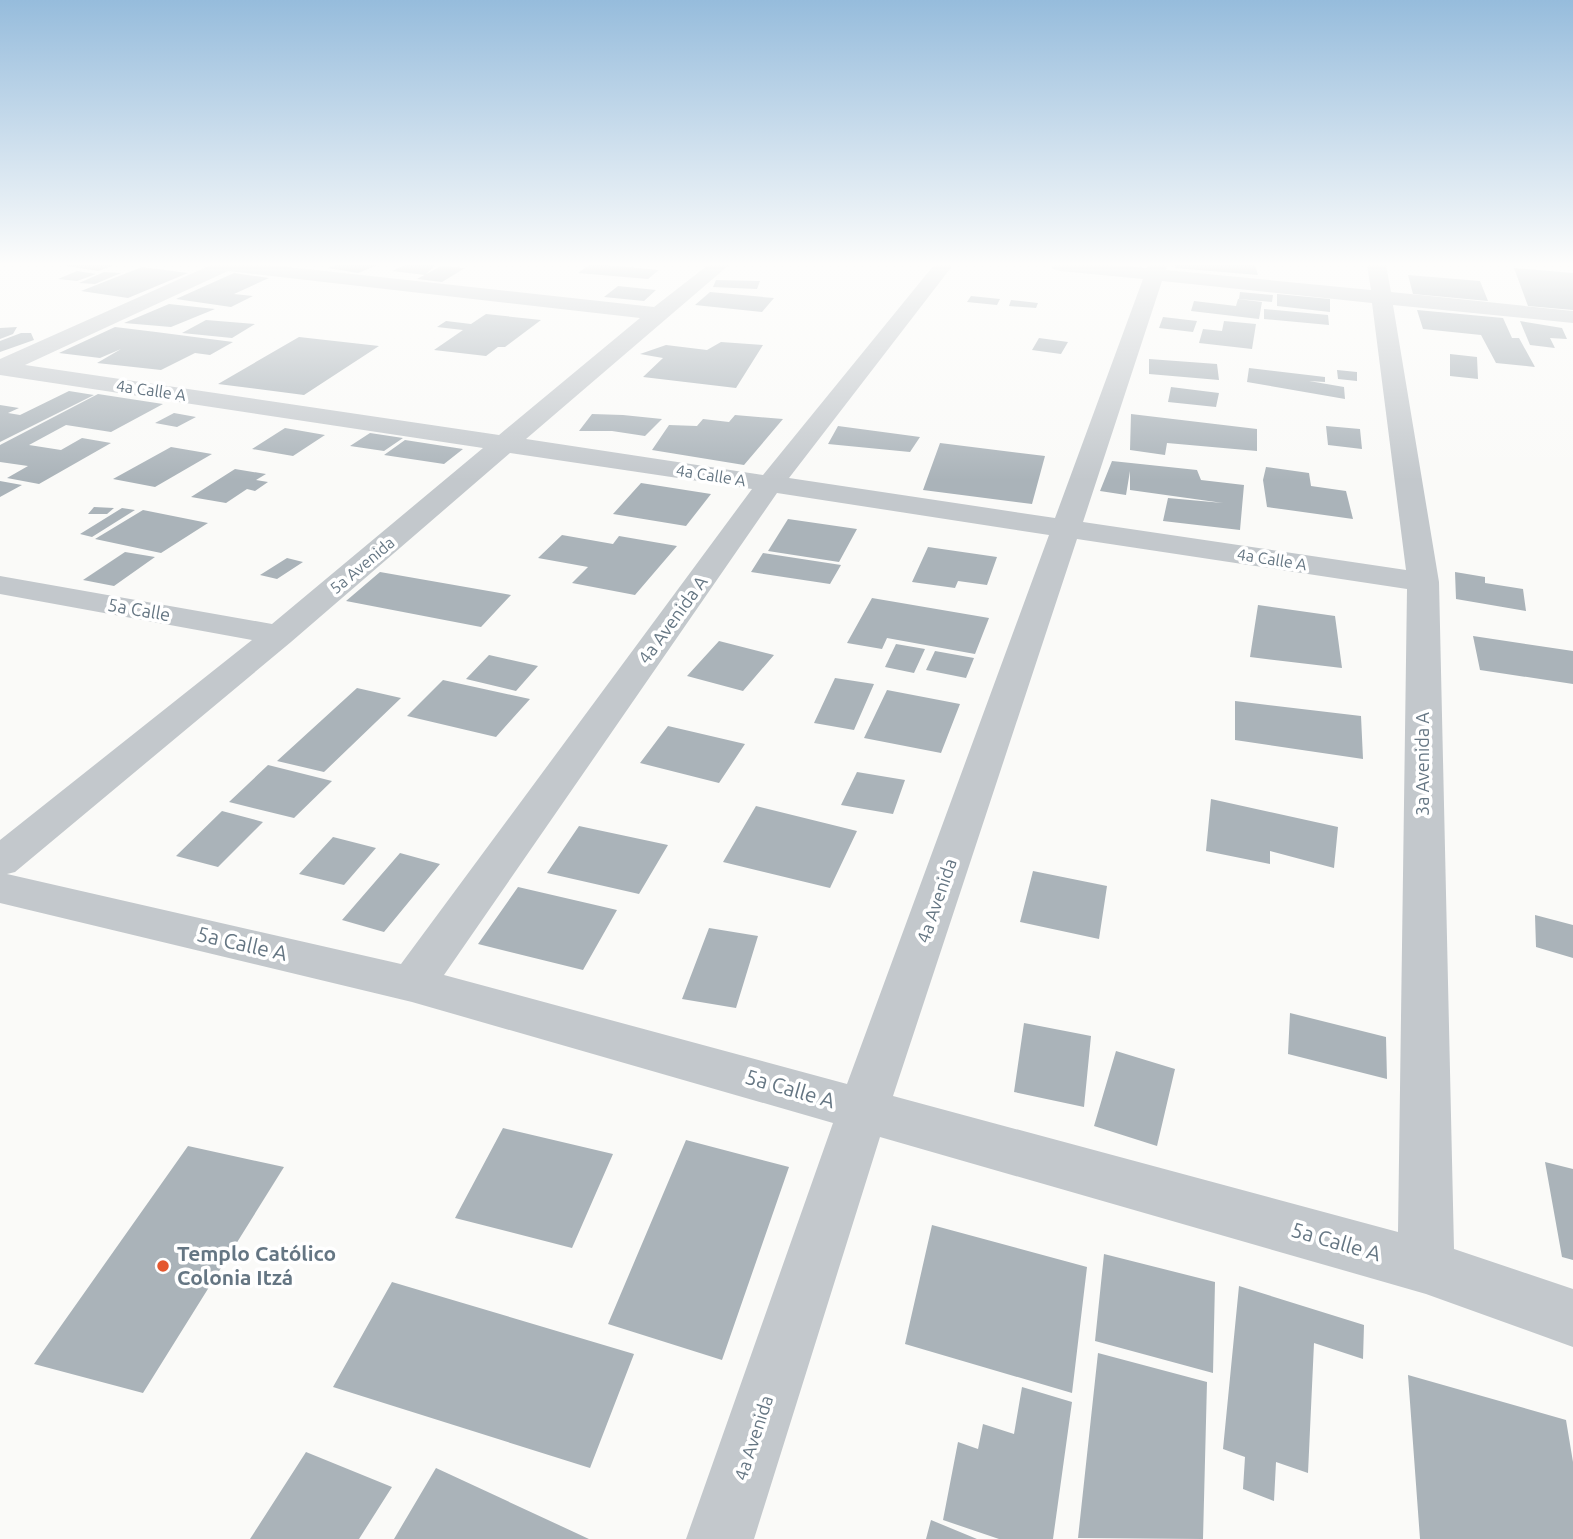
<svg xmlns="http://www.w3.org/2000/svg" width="1573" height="1539" font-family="Ubuntu,sans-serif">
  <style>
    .building { fill: #aab3b9 }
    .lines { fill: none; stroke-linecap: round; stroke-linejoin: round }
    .street { fill: #c3c8cc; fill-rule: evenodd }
    .poi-dot { fill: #e4572e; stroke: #fff; stroke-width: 2.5 }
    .labels { text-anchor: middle; stroke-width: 7; stroke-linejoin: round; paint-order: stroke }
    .far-street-label { font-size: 16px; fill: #657683; stroke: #fff }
    .street-label { font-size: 18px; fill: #657683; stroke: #fff }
    .near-street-label { font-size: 21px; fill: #657683; stroke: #fff }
    .near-poi-label { font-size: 21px; font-weight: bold; fill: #657683; stroke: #fff; text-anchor: start }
  </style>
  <rect width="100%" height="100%" fill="#fafaf8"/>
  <path class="building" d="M61,265h54l-17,6z
    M336,265h42l-20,8 -30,-5z
    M405,265h31l-11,10 -33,-4z
    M589,265h18l52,5 -11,9 -70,-6z
    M1175,265h80l3,10 -83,-7z
    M441,266l24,2 -23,14 -25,-3z
    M142,267l46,6 -60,25 -47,-7z
    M1514,268l59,5v37l-45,-4z
    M77,271l19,3 -19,7 -19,-2z
    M104,272l17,1 -26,11 -16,-1z
    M234,273l35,5 -35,16 19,2 -22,11 -55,-8z
    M1408,275l72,6 8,20 -75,-7z
    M716,280l44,1 -3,8 -44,-2z
    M618,286l38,4 -12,11 -40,-4z
    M710,292l64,6 -12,14 -67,-7z
    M1240,292l33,3 -1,7 -33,-3z
    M1277,294l53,5v13l-53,-6z
    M971,296l29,3 -3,6 -30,-3z
    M1238,299l24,3 -3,17 -68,-8 3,-10 42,5z
    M1011,300l27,3 -2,5 -27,-2z
    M169,304l46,5 -44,18 -47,-4z
    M1264,309l64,6 1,10 -65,-6z
    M1417,310l86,8 9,20h7l16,29 -39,-4 -15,-28 -58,-6z
    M486,314l55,6 -36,27h-7l-12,9 -52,-6 29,-20 -26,-3 9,-6 25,3z
    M1163,317l34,4 -4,11 -34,-4z
    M206,320l49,4 -23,14 -50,-5z
    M1224,321l32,3 -4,25 -53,-6 4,-14 19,2z
    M1520,321l42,7 5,11 -17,-1 5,10 -25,-3z
    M17,327l-4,7 -13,5v-11z
    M115,327l41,5 77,10 -23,13 -15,-2 -34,17 -64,-7 24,-14 -21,9 -41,-5z
    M21,333h10l3,7 -34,12v-11z
    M299,337l80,9 -75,49 -86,-11z
    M1039,338l29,4 -7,12 -29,-4z
    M721,342l42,3 -27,43 -93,-11 20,-19 -23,-4 26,-9 41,5z
    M1450,354l27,3 1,22 -28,-3z
    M1149,359l68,5 2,16 -70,-6z
    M1249,368l76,9v5l-16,-1 35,6 1,12 -98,-17z
    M1337,370l20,2v9l-19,-2z
    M1171,387l48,6 -3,14 -48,-5z
    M69,391l25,4 -94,47v-37l19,3 -11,5 12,2z
    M98,394l65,10 -52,28 -45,-7 -37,20 32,5 21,-12 29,5 -72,41 -32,-6 21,-12 -28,-4v-17z
    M174,413l22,4 -19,10 -22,-4z
    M592,414l31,1 39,4 -17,17 -33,-5h-33z
    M1131,414l126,15v22l-90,-8 -2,12 -35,-5z
    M735,415l48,4 -39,46 -92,-15 17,-25 28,1 6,-7 26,3z
    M838,426l82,11 -10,15 -82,-8z
    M1326,426l34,3 2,20 -34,-4z
    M285,428l40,7 -32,21 -41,-7z
    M370,433l33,5 -19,13 -34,-5z
    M405,440l58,9 -19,15 -60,-9z
    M940,443l105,13 -13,48 -109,-14z
    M171,447l41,7 -57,33 -42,-8z
    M1112,461l85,9 4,10 43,5 -4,45 -77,-9 5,-23 55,5 -93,-13v-19l-4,24 -26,-4z
    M1266,467l43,6 2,13 35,5 7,28 -86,-12 -4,-27z
    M235,469l31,5 -10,6 12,2 -13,9 -8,-2 -21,14 -35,-6z
    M0,481l22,4 -22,12z
    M641,483l70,11 -25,32 -73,-12z
    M94,507l20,1 -7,6h-19z
    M122,508l13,2 -43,27 -12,-3z
    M143,510l65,13 -47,30 -66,-14z
    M788,519l69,10 -18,33 -71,-11z
    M562,535l51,9 6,-8 58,10 -42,49 -63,-12 16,-16 -50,-9z
    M928,547l69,10 -10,28 -29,-4 -3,7 -43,-6z
    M125,552l30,5 -41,29 -31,-6z
    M763,553l78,12 -11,19 -79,-12z
    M287,558l16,4 -26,17 -17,-4z
    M380,572l131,23 -30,32 -135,-26z
    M1455,572l30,5v6l38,6 3,22 -70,-12z
    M872,598l117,20 -14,36 -88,-16 -5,11 -35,-6z
    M1258,605l77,11 7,52 -92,-11z
    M1473,636l100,15v33l-93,-14z
    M719,641l55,14 -31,36 -56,-15z
    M896,644l29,5 -11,24 -29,-6z
    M935,651l39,7 -8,20 -40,-8z
    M489,655l49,11 -22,25 -50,-12z
    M835,678l39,6 -20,46 -40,-7z
    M443,680l87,19 -34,38 -89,-21z
    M357,688l44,10 -77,74 -47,-11z
    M887,690l73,14 -19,49 -77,-15z
    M1235,701l126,15 2,43 -128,-19z
    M668,726l77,18 -26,39 -79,-20z
    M268,765l64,16 -38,37 -65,-16z
    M857,772l48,8 -12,34 -52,-9z
    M1211,799l127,28 -4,41 -64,-17v13l-64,-13z
    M756,806l101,25 -27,57 -107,-26z
    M222,811l41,11 -45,45 -42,-11z
    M579,826l89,19 -29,49 -92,-21z
    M333,837l43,11 -32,37 -45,-11z
    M400,853l40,11 -56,68 -42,-12z
    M1033,871l74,15 -8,53 -79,-17z
    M518,887l99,23 -34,60 -105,-26z
    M1535,915l38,10v33l-37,-11z
    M709,928l49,8 -22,72 -54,-9z
    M1290,1013l96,24 1,42 -99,-25z
    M1024,1023l67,13 -7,71 -70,-15z
    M1116,1051l59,18 -18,77 -63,-20z
    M503,1128l110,26 -41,94 -117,-30z
    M686,1140l103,27 -67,193 -114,-36z
    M188,1146l96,21 -141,226 -109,-29z
    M1545,1162l28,7v91l-11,-3z
    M932,1225l155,42 -15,126 -167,-49z
    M1104,1254l111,28 -2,91 -118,-32z
    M392,1282l242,72 -44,114 -257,-81z
    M1239,1286l125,39 -1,34 -49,-16 -6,130 -32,-11 -2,39 -31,-12 2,-32 -22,-8z
    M1098,1353l109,29 -4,157 -125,-1z
    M1408,1375l158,45 7,42v77h-153z
    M1022,1387l50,15 -19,137h-54l-56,-19 15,-78 20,7 5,-25 31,10z
    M306,1452l86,35 -33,52h-109z
    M436,1468l153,71h-195z
    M931,1520l46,19h-51z"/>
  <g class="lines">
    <path class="street" d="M211,265h59l384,42 54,-42h21l-203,174 237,36 171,-210h19l-164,213 266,40 88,-239 -83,-8 -7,-2 -2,-4h63l33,3 2,-3h18l-1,5 205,20 -4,-25h19l5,27 182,19v12l-180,-18 46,277 15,667 119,40v58l-147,-53 -546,-157 -126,402h-68l147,-416 -421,-121 -412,-99v-63l252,-200 -252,-46v-18l272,48 211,-176 -483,-73v-16zM228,271l412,47 -141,117 -474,-70zM1162,281l210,22 34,267 -323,-48zM510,453l242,36 -351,475 -394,-90 8,-2 276,-230zM777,493l272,42 -202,549 -403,-109zM1077,539l330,50 -9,643 -505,-136z"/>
  </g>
  <linearGradient id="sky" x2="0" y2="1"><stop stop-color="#96bcdc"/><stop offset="0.55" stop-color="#fdfdfc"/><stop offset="1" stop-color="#fdfdfc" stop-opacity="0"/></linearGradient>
  <rect width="1573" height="480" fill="url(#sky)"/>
  <circle class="poi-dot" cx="163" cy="1266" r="7"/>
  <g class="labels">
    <g class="far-street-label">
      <text transform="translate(151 390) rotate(8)" y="6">4a Calle A</text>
      <text transform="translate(711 475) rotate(9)" y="6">4a Calle A</text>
      <text transform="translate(1272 559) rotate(9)" y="6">4a Calle A</text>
      <text transform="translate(362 565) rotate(-40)" y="6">5a Avenida</text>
    </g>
    <g class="street-label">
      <text transform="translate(139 610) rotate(10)" y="6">5a Calle</text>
      <text transform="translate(673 620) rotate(-54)" y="6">4a Avenida A</text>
      <text transform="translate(1423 764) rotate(-90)" y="6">3a Avenida A</text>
      <text transform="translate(937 901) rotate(-71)" y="6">4a Avenida</text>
      <text transform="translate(754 1438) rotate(-72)" y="6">4a Avenida</text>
    </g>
    <g class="near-street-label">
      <text transform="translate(242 944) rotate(13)" y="7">5a Calle A</text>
      <text transform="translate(790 1089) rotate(16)" y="7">5a Calle A</text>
      <text transform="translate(1336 1242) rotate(16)" y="7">5a Calle A</text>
    </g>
    <g class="near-poi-label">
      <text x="177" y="1261">Templo Católico<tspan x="177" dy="24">Colonia Itzá</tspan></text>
    </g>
  </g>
</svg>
